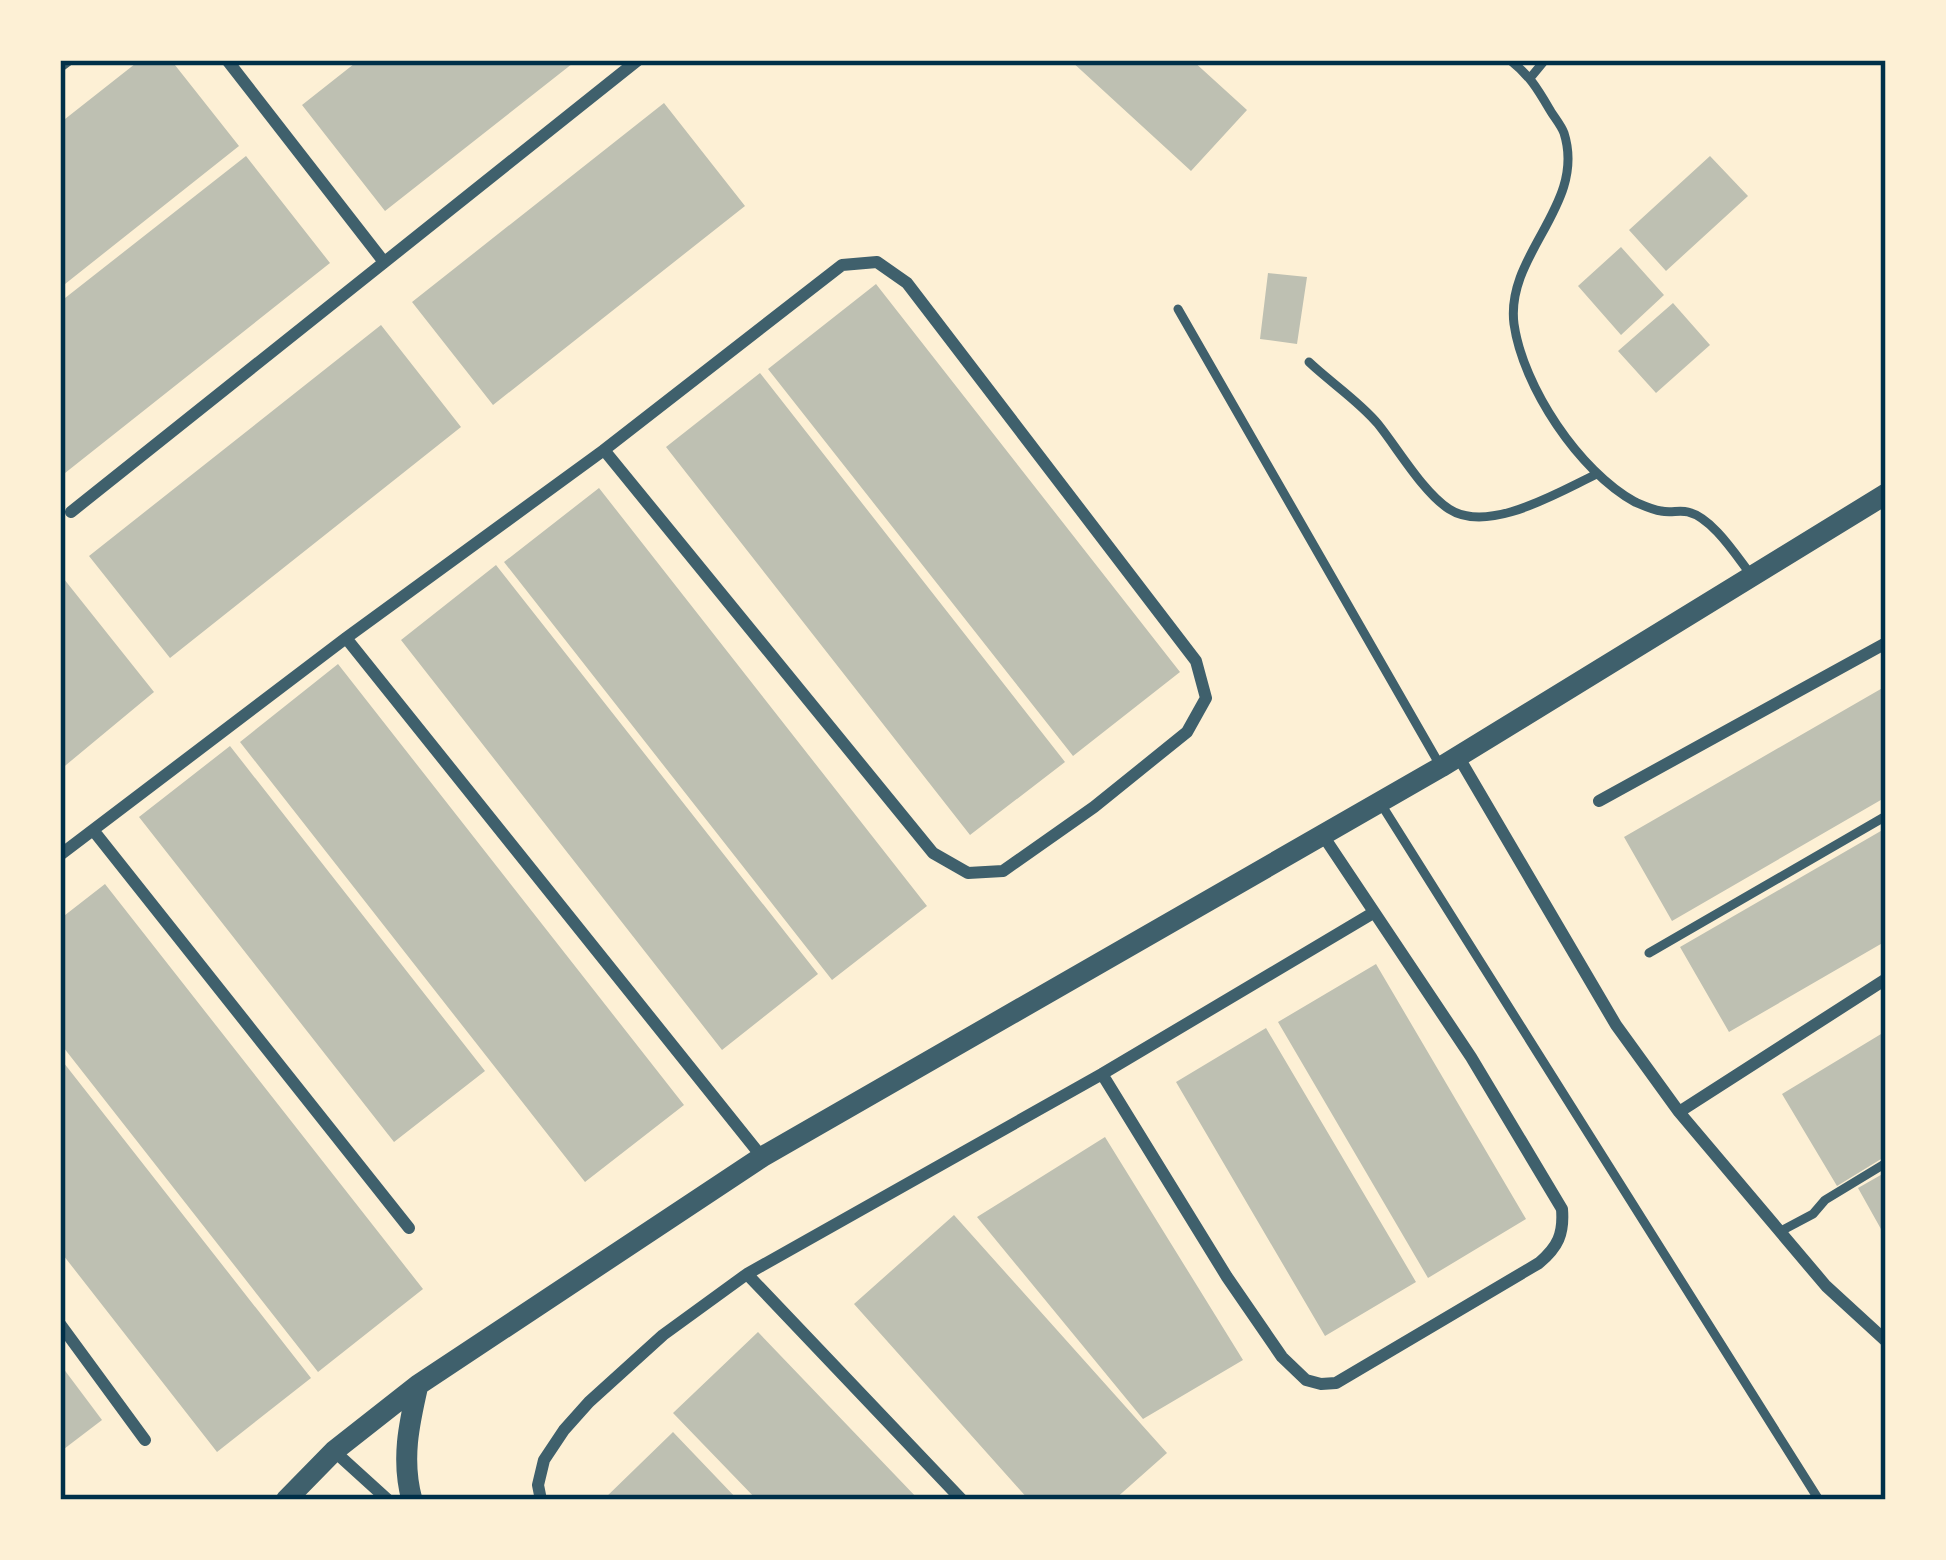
<svg xmlns="http://www.w3.org/2000/svg" width="1946" height="1560" font-family="'IBM Plex Serif',serif">
  <style>
    .building { fill: #bec0b2 }
    .lines { fill: none; stroke-linecap: round; stroke-linejoin: round }
    .service { stroke: #3f606c; stroke-width: 9 }
    .minor { stroke: #3f606c; stroke-width: 12 }
    .tertiary { stroke: #3f606c; stroke-width: 21 }
    .neatline { fill: none; stroke: #003049; stroke-width: 4.5 }
  </style>
  <rect width="100%" height="100%" fill="#fdf0d5"/>
  <path class="building" d="M140,60h31l68,86 -179,142v-165z
    M359,60h218l-192,151 -83,-106z
    M1070,60h122l55,50 -56,61z
    M664,103l81,103 -252,199 -81,-103z
    M246,156l84,107 -270,214v-175z
    M1710,156l38,40 -82,75 -37,-41z
    M1621,247l43,48 -43,40 -43,-49z
    M1268,273l39,4 -10,67 -37,-5z
    M876,284l304,388 -107,84 -305,-387z
    M1673,303l37,42 -54,48 -38,-42z
    M381,325l80,102 -291,231 -81,-102z
    M760,373l305,389 -95,73 -304,-388z
    M599,488l328,418 -95,74 -328,-418z
    M496,565l322,409 -96,76 -321,-410z
    M60,574l94,118 -94,78z
    M338,664l346,441 -99,77 -345,-440z
    M1886,686v111l-214,124 -48,-84z
    M230,746l255,325 -91,71 -255,-325z
    M1886,828v113l-157,91 -49,-85z
    M105,884l318,405 -105,83 -258,-329v-124z
    M1376,964l150,255 -98,59 -150,-256z
    M1266,1028l150,254 -91,54 -149,-254z
    M1886,1031v125l-49,30 -55,-92z
    M60,1058l251,320 -94,74 -157,-201z
    M1105,1137l138,223 -100,59 -166,-202z
    M1886,1172v66l-28,-50z
    M954,1215l213,238 -53,47h-85l-175,-196z
    M758,1332l161,168h-162l-84,-87z
    M60,1364l42,56 -42,32z
    M673,1432l65,68h-135z"/>
  <g class="lines">
    <path class="service" d="M1510,60c20,16 27,28 40,50 4,7 11,15 14,23 23,72 -59,121 -50,191 9,63 65,147 121,178 7,3 18,8 26,9 9,2 19,-1 27,1 25,6 49,45 64,64
      M1531,77l14,-17
      M1178,309l263,458
      M1309,362c21,20 51,40 69,62 20,25 45,68 71,85 40,26 111,-18 148,-35
      M1381,804l438,696
      M1649,953l237,-137
      M1779,1232l34,-18 12,-14 61,-37"/>
    <path class="minor" d="M227,60l157,202
      M60,66l8,-6
      M71,512l567,-452
      M346,638l416,519
      M1458,756l158,269 63,87 147,174 60,55
      M1599,801l287,-158
      M93,830l316,398
      M60,855l286,-217 258,-188 238,-185 35,-3 30,21 289,378 10,37 -19,34 -93,75 -91,64 -35,2 -35,-20 -329,-403
      M1102,1074l125,203 55,80 24,23 15,4 15,-1 203,-120c19,-16 25,-29 23,-54l-91,-152 -149,-223
      M1679,1112l207,-133
      M747,1274l215,226
      M60,1324l85,116
      M334,1451l54,49
      M541,1500l-3,-15 6,-25 20,-30 25,-28 74,-67 84,-61 355,-200 271,-161"/>
    <path class="tertiary" d="M286,1500l48,-49 84,-66 344,-228 679,-390 445,-273
      M412,1500c-11,-40 -3,-76 6,-115"/>
  </g>
  <rect width="1946" height="1560" fill="none" stroke="#fdf0d5" stroke-width="126"/>
  <rect x="63" y="63" width="1820" height="1434" class="neatline"/>
</svg>
